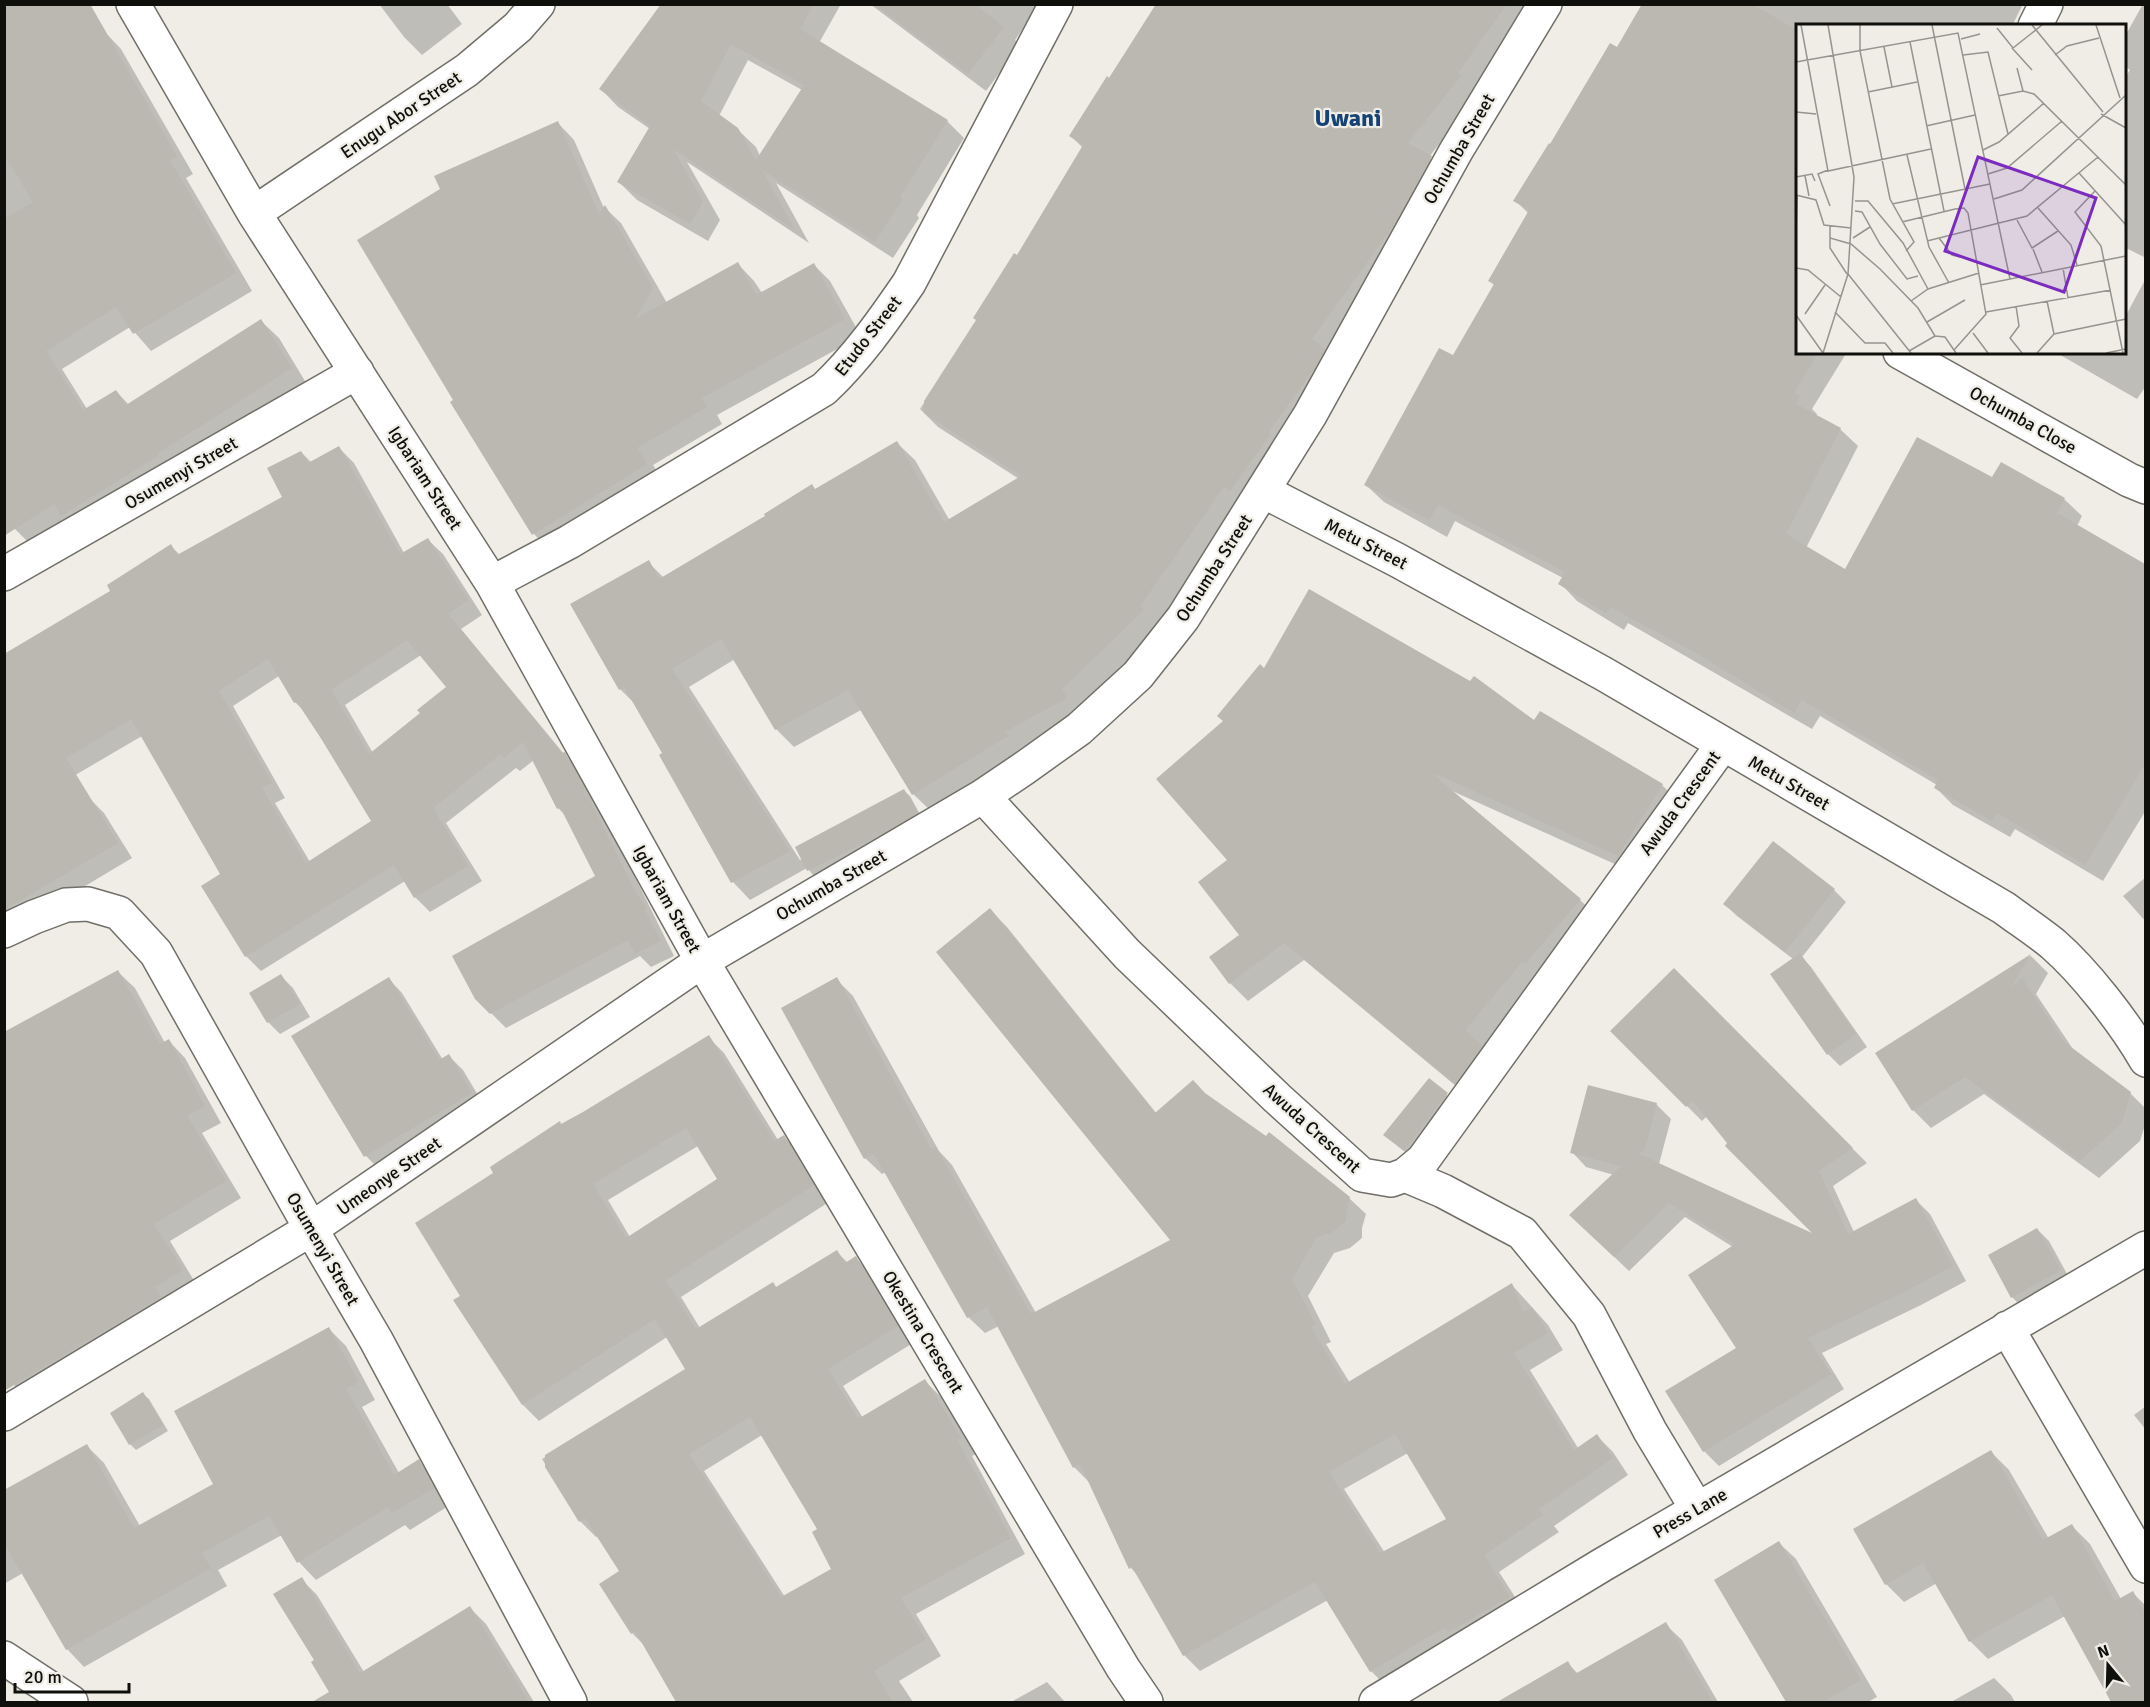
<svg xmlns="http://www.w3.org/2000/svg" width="2150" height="1707" font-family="Signika,sans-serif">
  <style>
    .shadow { fill: #0003; fill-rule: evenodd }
    .building { fill: #bab8b0; fill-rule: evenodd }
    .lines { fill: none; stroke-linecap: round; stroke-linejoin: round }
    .minor-casing { stroke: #706f68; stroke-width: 36 }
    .minor { stroke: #fff; stroke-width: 33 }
    .labels { text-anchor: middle; stroke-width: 4.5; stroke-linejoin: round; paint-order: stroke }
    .street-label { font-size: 18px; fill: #0f0f0c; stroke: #efede5 }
    .district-label { font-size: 24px; font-weight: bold; fill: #164376; stroke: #efede5 }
    .inset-road { fill: none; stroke: #95948e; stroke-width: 1.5 }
    .view { fill: #7b2cbf; fill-opacity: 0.15; stroke: #7b2cbf; stroke-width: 3 }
    .inset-edge { fill: none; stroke: #0f0f0c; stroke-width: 3 }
  </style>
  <rect width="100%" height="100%" fill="#efede5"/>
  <path class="shadow" d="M4,4l100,27 17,18 72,125 -7,4 66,113 -101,60 -21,-24 -68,42 25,40 29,-18 13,14 132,-84 18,17 29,48 -276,160 -17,-17 -11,-15z
    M379,4h68l15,20 -40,31 -18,-18z
    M659,4h182l-22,39 128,78 17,17 -47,77 2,3 -26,40 -117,-75 33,60 -122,-81 33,58 -12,21 -71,-41 -18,-18 31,-53 -32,-22 -17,-18 60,-83zM748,60l54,30 -42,66 -4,-9 -19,-18 -18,-13z
    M870,4h170l-25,36 5,5 -34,46z
    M1158,4h379l-59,91 -49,62 19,18 -206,328 -85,122 4,4 -83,79 5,8 -152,95 -18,-17 -52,-84 -67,37 -18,-18 -41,-70 -46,28 111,173 104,-69 6,5 12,22 -34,21 -74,37 -7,-8 -57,32 -17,-18 -72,-127 3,-1 -27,-48 -17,-17 28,-127 16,16 233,-135 18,17 35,61 69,-42 -81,-52 -18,-18 98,-152 65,-109 -12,-12z
    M1643,4h380l-11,22h-214v326h49l-35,57 5,5 -1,2 24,13 18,17 -52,102 39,24 148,-93 71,20 18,17 -5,10 69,39v245l-43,71 -88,-52 -5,8 -57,-32 -17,-17 1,-3 -117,-69 -8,13 -184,-106 -4,7 -47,-29 -17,-18 3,-5 -108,-57 -8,16 -63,-35 -18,-17 87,-128 42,-71 -5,-5 38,-68 -13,-13 103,-151z
    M2143,4h3v254l-22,-11v-168l6,-9 -6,-5v-27z
    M558,123l16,17 29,66 18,17 46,80 71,-39 16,17 8,12 52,-28 16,16 31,55 -144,79 5,9 -69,41 10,16 -113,70 -16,-17 -82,-131z
    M2146,278v108l-9,13 -82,-47h69v-33z
    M339,448l15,15 50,90 24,-13 15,14 39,61 -21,14 103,125 15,15 23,41 72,146 -23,11 -11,-11 -134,72 -30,-30 121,-121 -30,-60 -9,-9 -24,-48 -14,11 -4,-3 -70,55 36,58 -52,31 -15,-15 -10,-16 -144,90 -15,-15 -24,-81 -80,-139 -82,48 -4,-5 56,-188 59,-45 9,9 104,-57 17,-46 11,11zM421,655l27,32 -26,27 -49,39 -28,-48zM279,676l16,26 10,10 68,110 -63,40 -35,-59 10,-5 -52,-92z
    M1264,670l270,52 7,-9 121,72 19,19 -44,70 -187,-84 130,110 19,18 -125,183 -170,-141 -56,41 -18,-18 11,-48 -11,-75 -5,-138z
    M89,798l15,15 28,45 -127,76 -1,-85z
    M2146,877v45l-23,-26z
    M1834,890l12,12 -44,55 9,10 56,80 -27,19 -12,-12 -35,-95 -56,-43 -12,-12z
    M990,910l17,17 150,187 50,-18 142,102 17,16 -4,14v10l-12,10 -16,5 -26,43 23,46 -5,2 24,39 162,-98 36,40 15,25 -33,20 48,78 19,-12 16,16 15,23 -74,51 5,6 -60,40 27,42 -138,74 -17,-17 -43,-71 -128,71 -16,-16 -45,-78 -8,-9 -40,-84 -17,-17 -75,-141 -14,7 -17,-16 -82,-145 -4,2 -17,-16 -29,-179 17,17 86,155 13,14 84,148 136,-72zM1408,1453l40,66 -63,34 -41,-64z
    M2031,956l17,17 -12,21 39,58 55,41 16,16v13l-6,19 -41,37 -115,-84 -53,34 -18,-18 -36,-57z
    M1674,970l193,193 -34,23 21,46 62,-32 14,14 36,67 -45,24 -99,48 22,36 -125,77 -15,-15 34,-103 -5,-101 -48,-30 -56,54 -43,-41 28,-55 -28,-8 -14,-15 84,-48 15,15 -12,45 159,73 -89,-94 -22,-27 -5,5 -90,-90z
    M118,972l17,16 30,55 4,-2 16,17 36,65 -19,10 39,65 -71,43 28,46 -167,114 -17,-16z
    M281,976l12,12 17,29 -30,17 -12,-12 -17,-28z
    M389,979l13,14 41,67 6,-4 14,14 22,37 -106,62 -13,-13 -73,-119z
    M708,1037l16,16 54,87 6,-3 16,16 29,49 -148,95 19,31 77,-40 60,-36 11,11 7,-5 17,16 41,69 -70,43 20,32 62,-37 16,16 35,57 -4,2 53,98 -109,60 25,42 -42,25 14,21h-79l-14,-23 -41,23h-101l-32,-55 -14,-14 -11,-62 -23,-35 -2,1 -16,-16 -38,-62 145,-89 -20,-33 -128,84 -16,-16 -68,-104 7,-5 33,-123 67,-47zM698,1146l21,33 -89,58 -22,-37zM762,1435l57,95 14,40 -48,27 -81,-126z
    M1429,1080l30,26 -42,56 -32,-27z
    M2037,1229l12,12 23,42 -48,26 -12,-12 -22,-41z
    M329,1329l17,17 29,54 -13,7 37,66 19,-12 18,17 14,27 -40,25 -5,-5 -89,55 -17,-18 -17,-27 -64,35 9,16 -143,81 -17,-18 -44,-76 -19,11v-92l83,-46 17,17 36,63 75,-42z
    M143,1394l6,5 19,32 -32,19 -6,-6 -18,-31z
    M2146,1406v24l-12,-15z
    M1991,1452l18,18 40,69 23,-13 18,18 31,55 12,-6 13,13v96h-33l-48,-86 -77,43 -18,-18 -33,-58 -33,19 -18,-18z
    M1779,1543l17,16 81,138 -9,5h-80l-72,-122z
    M301,1579l16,16 47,77 106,-64 16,16 48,78h-197l-24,-39 3,-2z
    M1665,1624l17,16 36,62h-218l68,-39 10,11z
    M1994,1678l17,17 4,7h-64z
    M1047,1682l18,20h-54z"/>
  <path class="building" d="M4,4h86l87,152 -7,4 66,113 -103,61 -17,-27 -70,44 37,59 33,-20 10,15 135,-86 31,49 -135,86 1,2 -97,60 -7,-12 -50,32v-317l29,-17 -29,-48z
    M661,4h153l-14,25 148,91 -48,77 3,2 -28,43 -113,-72 33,60 -122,-81 30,53 -13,22 -73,-42 33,-56 -51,-37zM731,44l73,41 -48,75 -18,-32 -37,-27z
    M874,4h100l30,23 -36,47z
    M1156,4h351l-49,69 3,3 -53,67 24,13 -40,72 -80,111 13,10 -11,20 -46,64 3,1 -41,57 -6,-4 -84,119 4,4 -82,79 5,9 -62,34 3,4 -96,59 -64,-105 -73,40 -54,-91 -49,30 118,182 -59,32 -72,-128 3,-2 -38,-66 -5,3 -49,-86 79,-44 10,19 106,-63 -1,-2 48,-30 3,5 82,-48 47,81 77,-46 -97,-63v-12l52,-81 -3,-2 41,-65 3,2 66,-110 -14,-9 38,-60 2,2z
    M1642,4h110l45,26v322h22l-25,41 6,3 -4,8 45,24 -55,106 59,35 72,-132 75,40 9,-15 64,36 -8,15 88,51v200l-60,101 -88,-52 -5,8 -58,-33 4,-8 -136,-80 -8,13 -98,-60 -86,-46 -4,6 -48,-29 7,-12 -127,-67 -9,15 -65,-35 75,-137 14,7 41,-71 -6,-3 41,-71 -16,-9 36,-58 1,1 60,-101 7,4z
    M558,121l41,93 6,-9 48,83 -18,31 103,-57 18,33 58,-32 31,56 -143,79 5,9 -70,41 10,16 -115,71 -82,-133 3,-2 -96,-160 83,-51 -6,-13z
    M339,446l61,108 28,-16 40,62 -20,14 114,139 3,-1 22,41 47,96 13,20 -2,1 16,31 -26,13 -7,-14 -138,74 -15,-15 -23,-43 143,-80 -35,-69 -3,2 -34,-67 -19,16 -3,-4 -68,54 35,58 -54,32 -20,-33 -149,92 -44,-71 19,-12 -89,-155 -65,39 52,85 -114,67v-256l106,-63 -3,-6 64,-41 6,11 105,-58 -15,-29 34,-17 7,12zM407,640l39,47 -29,23 3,3 -51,41 -38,-64zM268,659l26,44 3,-1 25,38 49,81 -65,42 -44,-75 10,-5 -53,-92z
    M1309,589l161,92 4,-5 60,44 6,-9 123,73 -45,72 -182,-82 -1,2 146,123 -55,64 -3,-2 -58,69 17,16 -27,38 -171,-141 -55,41 -20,-27 30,-22 -41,-53 29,-22 -71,-81 67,-58 -6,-5 43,-52 4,4z
    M904,789l14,24 -36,21 -75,37 -12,-24z
    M1773,841l62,48 -50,63 -62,-48z
    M990,908l165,205 38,-33 12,13 61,43 3,-4 81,65 -4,14v10l-13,11 -16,5 -25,42 24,46 -5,2 34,57 167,-101 11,29 9,-5 16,26 -34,20 60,97 23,-16 16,24 -74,51 4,6 -59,40 26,42 -62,35 -3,-5 -75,45 -55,-90 -132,74 -51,-89 -3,2 -49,-105 -7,4 -86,-161 -20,11 -93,-164 -10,5 -83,-151 56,-31 94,172 5,-2 95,167 139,-74 -234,-288zM1395,1434l51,85 -66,34 -51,-81z
    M1800,953l56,81 -29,21 -57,-81z
    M2031,954l-21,35 12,-11 41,63 68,51 -9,31 -42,38 -115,-84 -53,34 -37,-58z
    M1674,968l179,180 -34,23 29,63 68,-36 37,68 -47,25 -98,47 23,36 -128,78 -38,-61 71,-43 -48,-73 47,-31 -66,-41 -55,54 -45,-42 52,-49 -51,-13 18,-68 69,18 -12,46 -6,5 173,79 -87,-87 2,-3 -34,-42 -7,6 -76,-76z
    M118,970l42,74 9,-5 36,67 -18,10 39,65 -72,43 29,46 -28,17 6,10 -157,94v-359z
    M281,974l19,30 -33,19 -18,-30z
    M389,977l50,83 10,-6 23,39 -108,64 -73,-121z
    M709,1035l65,106 10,-6 30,50 -148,95 30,49 77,-47 3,5 61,-37 8,13 11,-7 42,70 -70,43 30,50 67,-40 36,59 -4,2 54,98 -110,60 25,41 -52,32 19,31h-217l-41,-71 -4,3 -32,-50 20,-13 -34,-53 -6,4 -34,-55v-12l140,-86 -30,-50 -133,86 -69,-105 7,-4 -45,-73 78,-50 -3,-6 70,-46 1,3 22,-12zM686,1128l31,51 -91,59 -33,-54zM750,1417l67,112 -5,3 19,37 -50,28 -92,-143z
    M1429,1078l19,15 -44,58 -21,-16z
    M2037,1228l24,42 -50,28 -23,-43z
    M329,1327l30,55 -13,7 48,86 25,-16 15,29 -42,25 -4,-6 -91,56 -28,-47 -67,37 9,15 -145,82 -62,-107v-53l83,-46 47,84 79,-44 -39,-73z
    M143,1392l20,33 -34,20 -19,-32z
    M1991,1450l52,90 29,-16 43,77 18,-10 12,22v89h-34l-59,-107 -83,47 -46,-79 -38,22 -32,-56z
    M1779,1541l82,139 -38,22h-37l-72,-122z
    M302,1577l58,96 110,-67 59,96h-217l17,-10 -18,-30 3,-2 -41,-66z
    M1666,1622l47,80h-216l71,-41 7,13z"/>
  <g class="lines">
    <g class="minor-casing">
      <path id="minor" d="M133,4l121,209 238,370 210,378 421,707 23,34
        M2035,26l11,-22
        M254,213l213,-143 51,-43 20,-23
        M1900,352l229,128 17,7
        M1263,491l134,69 207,114 400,234c16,12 33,23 49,36 32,28 71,78 93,116
        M4,574l353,-202
        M492,583l77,-41 255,-153c33,-31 59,-68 85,-106l147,-279
        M983,796l144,158 150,144 85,77 29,5 14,-5 18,-15 300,-416
        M4,931l30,-14 32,-12 22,-1 31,9 37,40 155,276 65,111 194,362
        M1405,1175l38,16 79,42 67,82 61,116 47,78
        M2007,1328l139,238
        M4,1414l307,-185 391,-268 281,-165 40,-27 56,-40 59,-54 45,-57 127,-203 146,-264 89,-147
        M4,1658l67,44
        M1376,1702l226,-137 544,-317"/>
    </g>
    <use href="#minor" class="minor"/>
  </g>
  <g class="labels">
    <g class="street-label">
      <text transform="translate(401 115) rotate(-34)" y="6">Enugu Abor Street</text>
      <text transform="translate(1459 149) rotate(-60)" y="6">Ochumba Street</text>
      <text transform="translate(868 336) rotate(-52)" y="6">Etudo Street</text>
      <text transform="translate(2023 420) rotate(29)" y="6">Ochumba Close</text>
      <text transform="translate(181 473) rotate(-30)" y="6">Osumenyi Street</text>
      <text transform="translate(425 478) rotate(57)" y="6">Igbariam Street</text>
      <text transform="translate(1366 544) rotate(27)" y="6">Metu Street</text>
      <text transform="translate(1214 568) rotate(-57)" y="6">Ochumba Street</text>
      <text transform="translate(1789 783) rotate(30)" y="6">Metu Street</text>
      <text transform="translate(1680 803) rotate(-54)" y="6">Awuda Crescent</text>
      <text transform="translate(831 885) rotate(-30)" y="6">Ochumba Street</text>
      <text transform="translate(667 899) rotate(61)" y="6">Igbariam Street</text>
      <text transform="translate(1312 1128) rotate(42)" y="6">Awuda Crescent</text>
      <text transform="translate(389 1176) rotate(-35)" y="6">Umeonye Street</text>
      <text transform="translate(323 1249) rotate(60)" y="6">Osumenyi Street</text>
      <text transform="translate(923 1332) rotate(59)" y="6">Okestina Crescent</text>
      <text transform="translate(1690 1513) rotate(-30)" y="6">Press Lane</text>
    </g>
    <g class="district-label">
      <text x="1348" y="126">Uwani</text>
    </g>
  </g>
  <g transform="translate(1796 24)">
    <rect width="330" height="330" fill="#efede5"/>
    <path class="inset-road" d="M5,1l27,146 103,-22M64,1v26l30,148 24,43 -8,9M136,1l33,164M236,1l71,87M300,1l24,73M201,4l16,20 29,-23M165,15l19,-5M114,18l34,169M88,23l8,40M216,24l20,22M167,31l25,-3 20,82M259,31l12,-9 32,-8M0,38l162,-29 52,246M221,44l6,23M72,68l49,-10M202,72l25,-5 11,3 92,91M0,88l20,2M305,90l25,14M130,102l49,-11M187,126l16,-8 45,-39M111,131l22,92 20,36M32,146l-10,4 12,32M283,149l47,52M192,150l19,-6 55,-47M9,152l4,20M0,153l16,-3 3,7M299,167l-20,21 26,34 22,107M0,171l20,5 8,25 27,3M198,175l28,-9 104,-95M59,177h13l35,42 25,46M96,180l98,-20M242,184l33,37 6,20M59,187l7,1 18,32 27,35 11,-3M221,196l15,28 26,-17M106,198l53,-13 9,-1 4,5 18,101 -32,36M34,202v12l21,6 29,25 38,39 17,28M0,211l1,-40M34,214v10l17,26M57,214l17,-11M143,214l13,17 8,2M131,217l100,-25 71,-59M237,225l9,23M0,244l12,2 33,27M267,244l5,30M52,250l63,79M184,261l146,-29M115,277l17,-12 51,-16M251,277l7,33M220,282l3,20 -9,12 12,15M39,288l30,31h20l8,10M190,288l125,-22M9,290l20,-29M0,291l27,38M131,298l38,-22M177,309l15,20M139,312l10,1 11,16M113,327l26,-15M27,329l25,-79 6,-97 -26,-152M241,329l17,-19 72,-15M310,329l20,-4"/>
    <path class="view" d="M182,133l118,41 -32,94 -119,-41z"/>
    <rect width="330" height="330" class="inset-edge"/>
  </g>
  <rect width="2150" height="1707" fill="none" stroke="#0f0f0c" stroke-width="12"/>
  <g transform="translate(2108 1665) rotate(341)" stroke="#efede5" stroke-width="4.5" paint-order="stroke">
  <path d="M0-4.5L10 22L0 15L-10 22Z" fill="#0f0f0c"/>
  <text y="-9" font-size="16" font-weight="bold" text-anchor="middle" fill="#0f0f0c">N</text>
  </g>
  <path d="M15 1683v9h114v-9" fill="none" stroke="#0f0f0c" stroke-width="3"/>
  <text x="24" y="1683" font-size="18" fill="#0f0f0c" stroke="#efede5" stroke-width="4.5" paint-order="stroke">20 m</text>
</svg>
